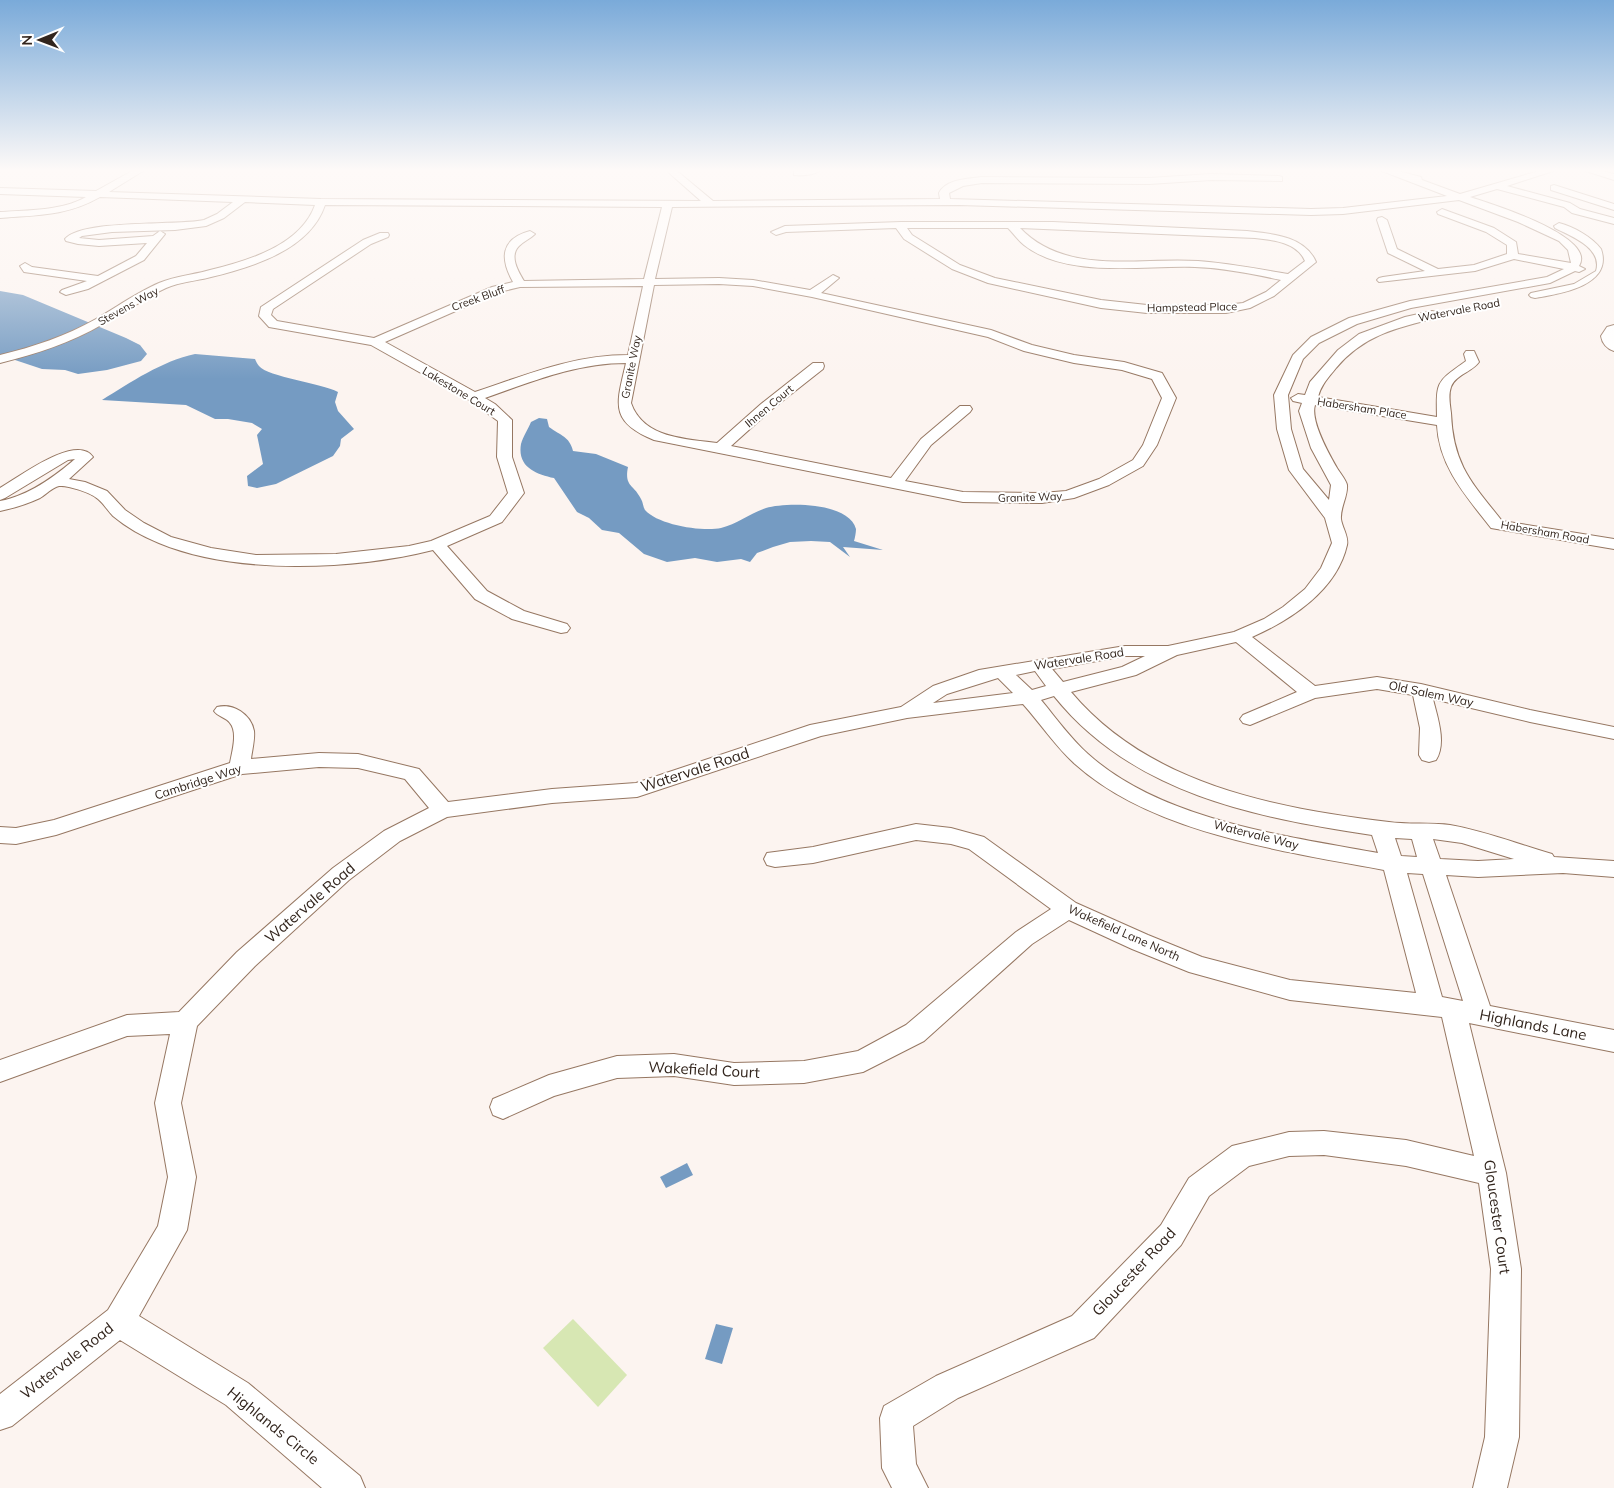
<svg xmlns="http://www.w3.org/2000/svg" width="1614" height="1488" font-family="Mulish,sans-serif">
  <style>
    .green { fill: #d7e7b3 }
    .water { fill: #759bc2 }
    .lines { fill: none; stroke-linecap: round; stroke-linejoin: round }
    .minor-casing { stroke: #967762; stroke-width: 2 }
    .minor { fill: #fff; fill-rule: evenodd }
    .labels { text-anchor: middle; stroke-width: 4; stroke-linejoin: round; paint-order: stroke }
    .far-street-label { font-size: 11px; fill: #32251d; stroke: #fff }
    .street-label { font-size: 12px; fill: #32251d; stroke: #fff }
    .near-street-label { font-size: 15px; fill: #32251d; stroke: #fff }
  </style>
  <rect width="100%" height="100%" fill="#fcf4f0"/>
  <path class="green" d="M573,1319l54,56 -29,32 -55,-59z"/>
  <path class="water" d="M0,291l23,4 103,43 14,7 7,9 -6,7 -34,9 -29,4 -13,-4 -23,-1 -42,-14z
    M195,354l60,5c1,2 2,5 4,7 9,11 62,17 79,26l-3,10 3,9 16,18 -13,10 -1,7 -7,10 -57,28 -19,4 -9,-2 -1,-10 16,-12 -6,-29 5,-6 -10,-6 -24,-4h-13l-29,-14 -84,-5c29,-18 60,-39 93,-46z
    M539,418l8,1 2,8c12,9 20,9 24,24l23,3 32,13c-4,20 6,17 13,32 2,3 2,8 4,11 13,15 58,22 76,18 16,-4 29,-15 45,-20 21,-6 83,-6 90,21 0,3 -1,9 -2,12l29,9 -40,-3 7,10 -20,-15 -19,-1 -21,1 -17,5 -16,6 -7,9 -9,-3 -24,3 -22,-4 -28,4 -23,-8 -25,-21 -17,-3 -13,-12 -12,-6 -23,-34c-18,-4 -37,-11 -33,-34 2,-7 7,-15 10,-22z
    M687,1163l6,12 -27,13 -6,-11z
    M716,1324l17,4 -11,36 -17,-5z"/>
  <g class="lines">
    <g class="minor-casing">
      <path id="minor" d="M132,171h11l-34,21 212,7 380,2 -34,-30h10l36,30 227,-2 -1,-6c7,-14 29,-14 43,-16l167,1 62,-4 68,2 3,1v4l-71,-1 -62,4 -167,-1 -19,3 -14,7 1,6 361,10 32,-1 104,-12 -65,-25h16l23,6 1,3 38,14 79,-23h14l-46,15 63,17 10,6 34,9v6l-42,-11 -8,-6 -67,-18 -27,8c18,6 128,39 109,69l6,3 -6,3 -4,-1 -25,12 -139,25 -54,16 -38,19 -16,16 -15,36 3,34 12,40 26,31 2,-15 -20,-37 -12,-37 3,-8 -9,-2 -2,-3 7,-4 7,1 5,-13 28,-32 21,-16 46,-17 27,-6 4,1 2,3 -2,3c-40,10 -72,17 -100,50 -8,10 -15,17 -18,29l119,20c-1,-37 0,-35 29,-56l-2,-7 2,-3h8l5,11c-7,10 -24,13 -28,25 -3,8 -1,18 0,26 2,52 21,70 51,108l112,18v10l-123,-21c-24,-31 -52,-61 -54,-103l-122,-20c-5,16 14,49 22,63 3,5 9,12 10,17 1,11 -7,23 -6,34 1,8 8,18 6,26 -10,45 -56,75 -95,92l63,49 62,-9 44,7 109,26 84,17v12l-84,-17 -97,-23c4,17 14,44 3,61l-7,2 -7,-2 -3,-5 1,-27 -7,-33 -36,-6 -62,9 -65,27 -7,-2 -3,-4 3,-4 54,-23 -61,-50 -59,13 -41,20 -65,17c78,93 204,116 318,130 20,3 41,0 61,3 34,6 68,19 102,29l2,3 60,4v16l-51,-4 -85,4 -32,-2 44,131 124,24v22l-145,-29 37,150 15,96 -2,168 -12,51h-34l12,-51 6,-168 -12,-86 -73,-17 -82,-11 -35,1 -40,10 -40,30 -28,49 -87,93 -136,60 -45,28 3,38 12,24h-36l-10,-20 -2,-50 4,-12 52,-30 136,-60 89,-91 28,-47 43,-32 57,-14 35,-1 82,9 68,16 -32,-139 -152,-17 -101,-28 -57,-23 -63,-29 -37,24 -108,97 -61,31 -59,11 -70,2 -60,-9 -57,2 -63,18 -51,23 -10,-4 -3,-8 3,-8 56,-24 68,-19 57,-2 60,9 70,-2 54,-10 48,-26 110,-93 35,-23 -82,-60 -18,-5 -35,-4 -103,23 -38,4 -8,-2 -3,-6 3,-6 46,-6 103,-23 35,4 33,9 92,66 72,32 54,22 88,23 126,13 -32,-123c-100,-19 -231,-36 -309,-106 -19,-17 -35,-41 -52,-60l-116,14 -86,18 -184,61 -85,6 -105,14 -47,24 -51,39 -94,86 -58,60 -16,77 15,74 -9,53 -48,86 109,67 112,93 5,12h-43l-96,-83 -106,-65 -108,86 -12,4v-36l108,-84 50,-84 10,-49 -13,-74 15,-69 -43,2 -127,46v-22l127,-45 52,-3 58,-60 96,-84 51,-37 45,-23 -24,-29 -47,-11 -39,-1 -77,7 -186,61 -40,9 -16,-1v-16l16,1 38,-8 176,-57c2,-11 8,-31 0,-40 -4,-6 -12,-6 -16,-12l3,-4c16,-4 34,7 37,24 1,8 -2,20 -3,28l68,-6 39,1 61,15 29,33 104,-13 84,-6 174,-58 91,-18 32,-21 46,-16 146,-24h43l66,-14 30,-13 19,-12 22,-18 16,-21 11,-25 -7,-25 -36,-48 -12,-41 -3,-34 19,-40 18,-18 38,-19 61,-17 137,-24 17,-8 -50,-10 -39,12 -96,11 -2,-2 2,-2 4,-1 42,-6 -37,-18 -11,-33 1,-2 4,-1 5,3 10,29 41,20 36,-4 33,-11v-9l-21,-13 -48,-18 -1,-2 5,-3 52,19 22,14 2,12 53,9 -3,-13 -9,-9 -41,-19 -59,-22 -116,14 -32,1 -352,-10 -287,2 -17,72 64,-1 34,2 57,10 23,-15 6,3 -18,15 170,37 41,15 42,10 50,7 38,11 14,25 -19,47 -14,21 -34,19 -35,13 -32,5 -79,-1 -309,-62c-46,-19 -37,-37 -28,-77 -50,0 -95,19 -141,35l10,6 17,16v37l12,36 -22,29 -55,24 40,45 37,20 43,13 3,4 -3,4 -6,1 -49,-14 -37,-20 -42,-49c-79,20 -197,25 -274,-7 -15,-6 -33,-16 -46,-27 -5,-5 -9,-12 -15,-17 -6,-6 -30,-14 -39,-13 -6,1 -14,9 -19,12 -13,6 -26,10 -40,13v-10c28,-5 54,-24 75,-42l-7,1 -63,38 -5,2v-12c18,-10 76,-55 93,-31l-24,22 16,3 22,9 18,19 19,13 27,14 40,11 45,7 80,-1 73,-8 22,-5 59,-25 18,-23 -11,-36 1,-36 -29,-21 -98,-55 -102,-18 -10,-11 2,-9 102,-67 17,-7h8l1,2 -1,2 -17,7 -98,65 -2,6 6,6 97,17 118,-51 21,-5c-13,-23 -13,-43 17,-51l5,3c-5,5 -11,7 -16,12 -10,10 -1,25 5,35l120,-2 18,-72 -337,-2c-15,45 -73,62 -114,72 -15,4 -31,5 -45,11 -22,10 -41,25 -63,36 -32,19 -67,30 -103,39v-8c33,-8 66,-19 96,-36 21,-12 40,-26 63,-36 16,-7 34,-8 51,-13 38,-9 91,-25 105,-65l-70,-3 -21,16 -18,8 -31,4 -63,2 -30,4 -3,2 20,2 54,-4 7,-5 5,3 -21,26 -56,29 -22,6 -6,-3 2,-2 25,-9 -63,-9 -4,-6 5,-3 7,4 66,9 38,-20 11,-13 -48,3 -21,-2 -12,-3 -1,-2c18,-20 109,-13 139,-19l13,-6 16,-12 -133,-5c-33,19 -63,18 -100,21v-6c29,-2 61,-1 86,-15l-86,-3v-6l96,3zM719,284l34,2 59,11 176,40 36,14 50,12 48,7 30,9 10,19 -19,47 -10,15 -34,19 -33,12 -24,2 -79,-1 -58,-11 26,-36 39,-33 2,-3 -2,-3h-10l-39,33 -30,39 -160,-32 40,-36 52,-41 1,-3 -1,-3h-10l-52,41 -44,39c-32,-4 -74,-5 -86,-40l23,-118zM643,286l-15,69c-55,0 -102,20 -153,37l-90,-50 114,-50 21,-5zM1125,656h20l-23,11 -59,15 -11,-13zM1035,671l11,15 -14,4 -16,-15zM998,678l15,15 -80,10 14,-9zM1054,696c79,98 200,121 318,139l6,18c-93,-17 -217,-33 -290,-99 -17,-15 -32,-36 -47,-54zM1395,838l17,1 5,18 -16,-1zM1433,839l29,4 52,16 -36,2 -38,-2zM1407,873l16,1 40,127 -21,-4z
        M794,171h25c-5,4 -18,5 -25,4z
        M1586,171h16l12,3v6z
        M1554,185l60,19v6l-63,-20v-4z
        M901,222h152l194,9c26,3 58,5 69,31l-42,34 -24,12 -24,5h-79l-46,-5 -113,-25 -36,-14 -48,-30 -8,-11 -110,4 -10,3 -5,-3 14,-6zM907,228h101c5,5 10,12 16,17 43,34 119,20 171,22 29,1 58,7 86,13l-15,12 -23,11 -17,2h-79l-46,-5 -106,-22 -35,-13 -48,-30zM1020,228l235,10c18,2 42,4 50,23l-17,13c-30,-5 -60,-11 -90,-13 -60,-4 -132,15 -178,-33z
        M1559,223c15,4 33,14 42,26 13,37 -43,45 -66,49l-4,-1 -2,-2 2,-2 43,-9 22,-13c7,-23 -25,-35 -41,-43l-1,-2z
        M1614,325v26c-7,-2 -12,-8 -13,-15l6,-9z"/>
    </g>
    <use href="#minor" class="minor"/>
  </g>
  <linearGradient id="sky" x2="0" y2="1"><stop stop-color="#7aaad9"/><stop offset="0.45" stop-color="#fefaf8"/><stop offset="1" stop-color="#fefaf8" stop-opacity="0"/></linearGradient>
  <rect width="1614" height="379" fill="url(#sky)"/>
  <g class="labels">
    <g class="far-street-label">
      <text transform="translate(478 298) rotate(-20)" y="4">Creek Bluff</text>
      <text transform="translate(128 306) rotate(-29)" y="4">Stevens Way</text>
      <text transform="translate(1192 307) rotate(-1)" y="4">Hampstead Place</text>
      <text transform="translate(1459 310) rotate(-11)" y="4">Watervale Road</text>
      <text transform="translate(631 367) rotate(-79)" y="4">Granite Way</text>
      <text transform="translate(459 391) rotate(31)" y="4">Lakestone Court</text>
      <text transform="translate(769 406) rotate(-40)" y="4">Ihnen Court</text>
      <text transform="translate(1362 408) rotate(9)" y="4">Habersham Place</text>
      <text transform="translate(1030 497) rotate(-2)" y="4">Granite Way</text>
      <text transform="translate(1545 532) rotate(10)" y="4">Habersham Road</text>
    </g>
    <g class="street-label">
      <text transform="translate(1079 659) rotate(-9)" y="4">Watervale Road</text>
      <text transform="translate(1431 694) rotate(12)" y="4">Old Salem Way</text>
      <text transform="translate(198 782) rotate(-18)" y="4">Cambridge Way</text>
      <text transform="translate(1256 835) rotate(14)" y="4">Watervale Way</text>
      <text transform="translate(1124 933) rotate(24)" y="4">Wakefield Lane North</text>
    </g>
    <g class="near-street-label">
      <text transform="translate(695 770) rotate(-18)" y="5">Watervale Road</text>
      <text transform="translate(310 903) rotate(-41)" y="5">Watervale Road</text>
      <text transform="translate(1533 1025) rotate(11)" y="5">Highlands Lane</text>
      <text transform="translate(704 1070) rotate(3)" y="5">Wakefield Court</text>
      <text transform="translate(1497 1217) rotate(82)" y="5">Gloucester Court</text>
      <text transform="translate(1134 1272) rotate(-47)" y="5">Gloucester Road</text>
      <text transform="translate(67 1361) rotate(-38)" y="5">Watervale Road</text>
      <text transform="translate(273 1426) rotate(39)" y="5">Highlands Circle</text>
    </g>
  </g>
  <g transform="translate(40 40) rotate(269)" stroke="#ffffff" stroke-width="4" paint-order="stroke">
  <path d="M0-4L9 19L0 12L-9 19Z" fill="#32251d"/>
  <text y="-8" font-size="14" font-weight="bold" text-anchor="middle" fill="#32251d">N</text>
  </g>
</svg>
